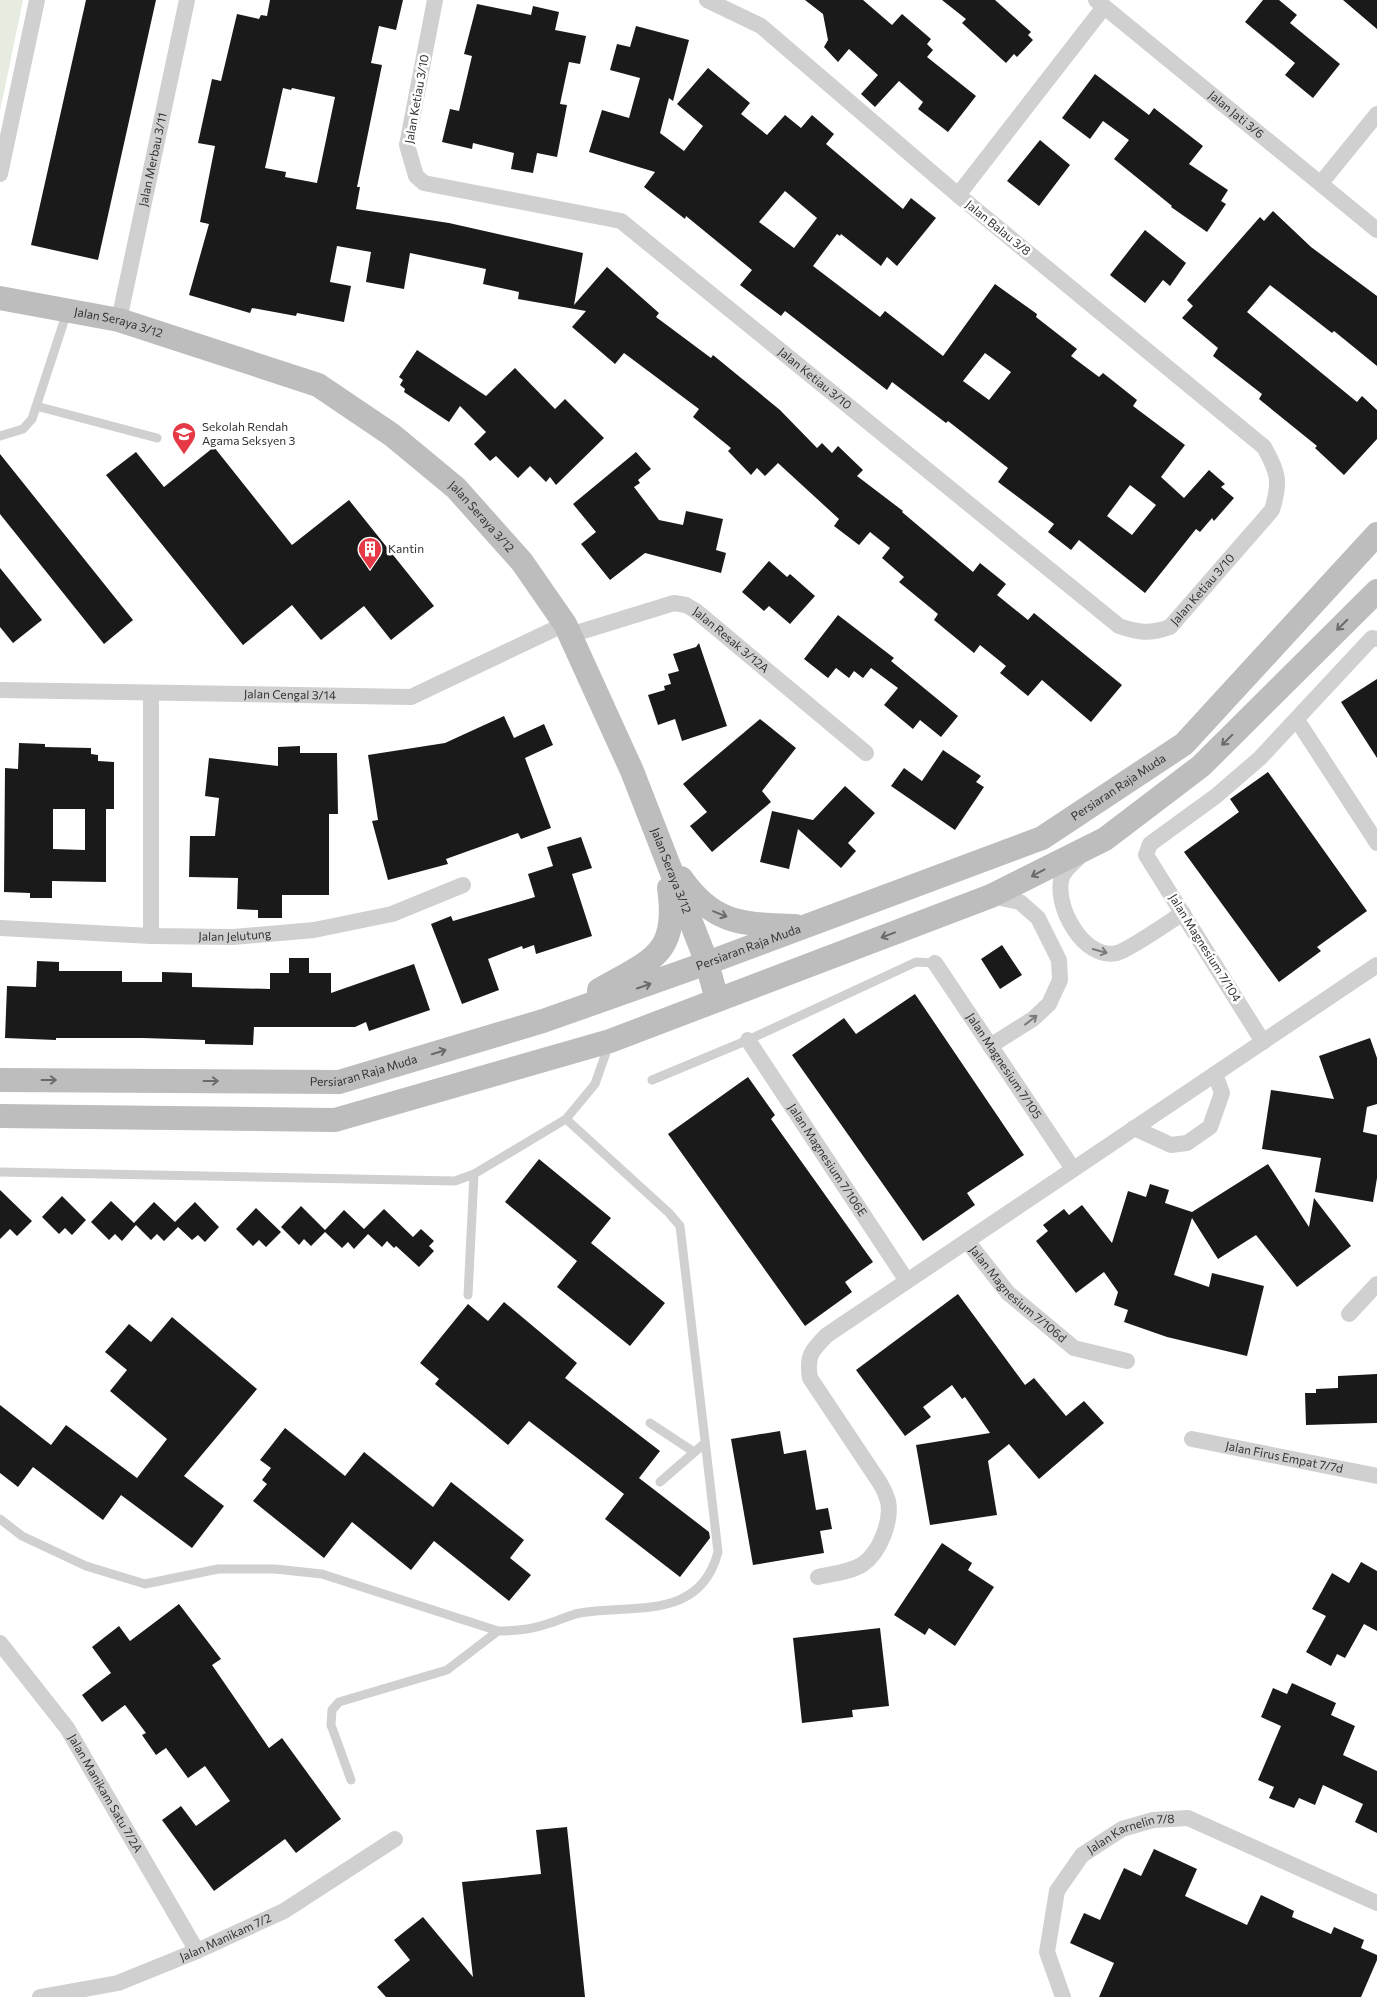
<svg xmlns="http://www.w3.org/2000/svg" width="1377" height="1997" font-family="Commissioner,sans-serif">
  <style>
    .green { fill: #e6ecdf }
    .building { fill: #1a1a1a; fill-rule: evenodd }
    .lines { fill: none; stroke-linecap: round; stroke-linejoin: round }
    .lane { stroke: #d0d0d0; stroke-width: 9 }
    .street { stroke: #d0d0d0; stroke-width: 16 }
    .secondary { stroke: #bdbdbd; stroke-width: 24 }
    .oneway { stroke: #6a6a6a }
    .oneway2 { stroke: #7a7a7a }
    .labels { text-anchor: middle; stroke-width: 5; stroke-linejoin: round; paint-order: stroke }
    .street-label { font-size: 12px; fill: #333; stroke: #fff }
    .poi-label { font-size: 12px; fill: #333; stroke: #fff; text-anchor: start }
  </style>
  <rect width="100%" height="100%" fill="#fff"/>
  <path class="green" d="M0,0h23l-23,111z"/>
  <path class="building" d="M86,0h70l-58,260 -67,-15z
    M270,0h133l-7,30 -17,-4 -8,37 11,2 -25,122h3l-4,22 93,14 134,30 -9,52 33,-38 52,46 -3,4 55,41 2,-3 67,55 37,38 5,-5 10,10 6,-7 25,24 -6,6 46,35 -1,1 71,60 7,-9 26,21 -9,11 31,25 6,-7 88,72 -31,37 -49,-42 -14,16 -28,-23 6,-7 -26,-21 -6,8 -40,-33 4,-6 -39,-32 5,-5 -22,-19 8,-10 -20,-16 -11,13 -25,-19 5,-7 -61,-56 -13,13 -8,-8 -6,7 -23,-24 3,-3 -38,-31 6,-8 -75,-56 -9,11 -43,-37 14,-16 -68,-12 1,-7 -36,-8 3,-15 -76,-16 -6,36 -38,-7 5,-30 -34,-6 -7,36 21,4 -7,36 -47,-9 -1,3 -44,-8 -2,5 -61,-18 20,-71 -9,-2 15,-76 -17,-3 14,-64 9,2 16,-67 22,5 2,-4 6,1zM283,88l8,2 1,-2 43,9 -18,86 -32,-6 1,-5 -21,-4z
    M805,0h58l29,25 10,-11 29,25 -4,5 6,6 -6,7 49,39 -28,36 -30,-23 5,-7 -24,-21 -24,26 -14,-13 17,-19 -29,-26 -11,13 -14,-15 4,-7 -5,-26z
    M942,0h53l36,32 -3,3 5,5 -16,17 -3,-3 -8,9 -44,-40 4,-4z
    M1263,0h16l18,15 -7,8 50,41 -27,34 -28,-23 10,-12 -50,-41z
    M1343,0h34v29z
    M477,4l54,11 2,-9 26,6 -4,18 31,6 -6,28 -11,-2 -9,42 7,1 -10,52 -20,-4 -4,20 -22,-4 3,-16 -41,-10 -1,6 -30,-7 8,-33 9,2 13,-55 -8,-2z
    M636,26l53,14 -16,61 -4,-3 -9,35 24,18 19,-25 -26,-22 31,-36 42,35 -9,11 26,21 18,-20 16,13 11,-13 22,19 -8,10 77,65 8,-11 25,20 -39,48 -10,-9 -6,9 -40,-32 -1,2 -3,-2 -24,32 67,51 5,-6 58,45 52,-72 42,30 -1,3 41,32 -6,7 28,21 4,-4 34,27 -4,6 52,39 -24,32 23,21 25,-28 16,14 -4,3 13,11 -20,23 -2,-3 -12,14 -4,-3 -51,64 -66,-53 -8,10 -23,-18 6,-8 -56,-42 10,-14 -60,-47 -2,2 -54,-41 -5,8 -102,-79 -4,5 -41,-31 12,-15 -66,-54 -1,3 -41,-32 11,-15 -66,-20 13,-42 27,8 11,-40 -30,-8 7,-26 13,3zM785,191l32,27 -23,30 -35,-26zM985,353l26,19 -22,28 -26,-19zM1130,485l26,20 -24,30 -25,-19z
    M1095,74l54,41 5,-7 49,38 -14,18 39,26 -7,11 5,3 -19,28 -36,-25 1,-1 -58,-47 15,-19 -26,-19 -13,18 -28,-21z
    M1040,140l30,25 -31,41 -32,-25z
    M1273,211l38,36 66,49v70l-43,-35 -2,2 -62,-48 -23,27 110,90 5,-6 15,14v29l-33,36 -29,-27 2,-2 -58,-47 3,-5 -49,-38 5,-8 -36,-30 11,-12 -6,-6 73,-83 4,4z
    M1145,230l41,33 -16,23 -7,-6 -18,23 -35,-28z
    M417,350l69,46 29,-28 40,41 10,-10 39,39 -48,47 -6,-8 -4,5 -16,-16 -12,12 -22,-22 -6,5 -16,-17 12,-12 -26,-26 -11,16 -45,-30 1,-3 -5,-4 3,-5 -4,-3z
    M214,447l78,98 57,-45 85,106 -43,34 -27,-34 -43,34 -29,-35 -49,40 -137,-170 30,-23 28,35z
    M636,452l15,17 -13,11 2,3 -6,4 25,33 24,5 3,-14 37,8 -7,31 10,3 -5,20 -76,-20 -35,27 -29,-36 15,-12 -23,-28z
    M0,454l133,166 -29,24 -104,-130z
    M769,561l18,16 3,-3 25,22 -25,28 -21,-18 -5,5 -22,-19z
    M0,568l42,52 -29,23 -13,-16z
    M838,615l56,43 -3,3 67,55 -17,21 -21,-17 -7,9 -29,-24 14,-17 -27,-20 -8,10 -9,-7 -5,7 -13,-10 -8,10 -24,-19z
    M699,643l28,83 -45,15 -7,-22 -17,6 -10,-30 17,-5 -1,-4 7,-2 -3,-10 11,-3 -6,-17 23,-7z
    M1377,679v79l-36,-56z
    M504,716l10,22 30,-14 9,21 -28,13 26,70 -30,11 -3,-6 -72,26 2,5 -60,16 -16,-59 6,-1 -10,-65 77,-12z
    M760,719l36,29 -34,43 9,11 -59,50 -22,-26 17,-14 -24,-28z
    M19,743l26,1v3l46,1v6l7,1v6l16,1v47h-8v73l-54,-1v17h-22v-5l-26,-1 1,-124 13,1zM53,809h32v41l-32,-1z
    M300,746v7h37l1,61h-9v81h-47v23h-24v-8l-21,-1 1,-31 -49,-1 1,-41h25l4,-38 -14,-2 4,-38 69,8v-19z
    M943,750l38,26 -5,6 8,5 -29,43 -64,-44 13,-18 18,13z
    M1268,772l99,139 -50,36 4,4 -42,31 -95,-130 55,-40 -9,-13z
    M845,786l30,27 -27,30 8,8 -15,17 -43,-39 -9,40 -29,-7 12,-51 41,9z
    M581,837l11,31 -20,6 20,62 -56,18 -2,-9 -11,4 -1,-3 -34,13 11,31 -37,14 -31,-80 20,-8 2,5 82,-24 -7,-23 25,-8 -6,-19z
    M1002,945l20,30 -22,14 -19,-30z
    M289,958h20v15h22v20l83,-29 16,46 -61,21 -3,-9 -11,5h-101l-1,18 -48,-1v-4l-62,-2h-87v2l-51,-2 2,-52 29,1 1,-26 22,1v9h63v11h40v-10l30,1v14l78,2v-16h19z
    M915,994l109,161 -57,38 8,12 -52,36 -131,-186 52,-37 12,16z
    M1370,1038l7,20v46l-10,3 -4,25 14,3v43l-4,24 -58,-10 6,-34 -59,-9 9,-59 63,9 -15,-43z
    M748,1077l27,38 -4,4 102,143 -28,20 7,10 -47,34 -137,-192z
    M539,1159l72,59 -20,25 74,60 -35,43 -73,-59 20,-26 -72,-59z
    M1268,1164l41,63 5,-29 37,48 -54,41 -41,-52 -38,24 -26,-41 -18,57 35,12 3,-14 52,13 -17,70 -80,-19 -43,-15 4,-12 -14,-5 4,-13 -14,-20 -28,21 -40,-52 12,-10 -5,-6 21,-16 5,6 13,-10 30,38 16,-52 18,6 4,-13 19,6 -4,13 27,9z
    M0,1190l32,31 -15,15 -7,-7 -10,10z
    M62,1196l24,24 -14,15 -7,-7 -6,6 -17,-17z
    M111,1201l23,22 20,-21 21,20 20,-20 24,25 -14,15 -7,-7 -6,5 -14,-13 -14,14 -7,-7 -6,6 -15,-15 -14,16 -7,-7 -6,6 -18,-18z
    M301,1206l24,24 19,-20 20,19 20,-20 29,28 8,-8 13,12 -5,5 5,5 -15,16 -23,-21 -2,2 -7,-7 -5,6 -14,-13 -14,15 -6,-7 -6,6 -17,-16 -14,14 -7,-7 -5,6 -18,-18z
    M256,1208l25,24 -15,15 -7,-7 -6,6 -17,-17z
    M958,1294l67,91 9,-7 32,38 18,-15 20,22 -65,56 -30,-35 -21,17 9,54 -67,10 -14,-80 74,-12 -25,-36 -3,2 -10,-14 -29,22 8,10 -26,19 -49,-66z
    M504,1302l73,61 -12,15 95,73 -21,27 70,54 1,6 -30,39 -75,-58 19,-25 -95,-73 -21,24 -73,-61 4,-5 -19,-16 48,-59 20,17z
    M172,1317l85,72 -73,87 40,30 -32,42 -71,-53 -18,25 -70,-53 -15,20 -18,-14v-68l51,40 15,-20 71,53 30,-39 -57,-48 17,-21 -22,-18 24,-28 22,18z
    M1377,1374v49l-71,2 -1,-32h11v-4l22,-1v-12z
    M285,1428l60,48 19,-24 69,55 18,-25 73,58 -14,18 21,17 -22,26 -75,-60 -23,29 -59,-48 -28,36 -71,-57 14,-17 -5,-4 9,-12 -11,-8z
    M780,1431l4,23 22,-4 10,60 12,-2 4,21 -12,2 4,22 -71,12 -22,-126z
    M942,1543l30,20 -4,7 26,17 -39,59 -26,-18 -4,7 -31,-20z
    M1361,1562l16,9v60l-13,-7 -19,34 -8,-4 -6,12 -25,-14 20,-36 -14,-7 20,-36 17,10z
    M179,1604l42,55 -9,6 57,83 13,-10 59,81 -45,34 -11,-14 -71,52 -52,-71 19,-14 15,20 34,-25 -25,-35 -17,12 -22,-30 -10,7 -14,-20 4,-2 -21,-28 -23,17 -20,-27 29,-22 -19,-26 27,-21 11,15z
    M880,1628l9,78 -37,4 1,7 -51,6 -9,-85z
    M1292,1683l44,20 -5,12 24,11 -12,29 34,16v62l-22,-11 8,-18 -40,-19 -8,20 -16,-7 -5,10 -25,-10 5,-11 -16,-7 23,-54 -20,-9 12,-29 14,6z
    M567,1827l18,170h-199l-9,-10 33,-27 -16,-20 29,-23 50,60 -11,-95 79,-8 -5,-44z
    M1154,1849l43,20 -12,27 62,29 14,-30 33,16 -2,6 39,17 3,-7 30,13 -3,8 16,7v5l-16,37h-262l15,-34 -44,-20 14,-30 16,7 24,-52 17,8z"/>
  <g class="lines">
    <path class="lane" d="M36,406l121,32
      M0,436l23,-7 9,-10 35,-107
      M652,1080l96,-40 168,-78 19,1
      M0,1172l455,9 19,-7 92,-55
      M468,1295l6,-121
      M650,1423l44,29
      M660,1482l45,-39
      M0,1519l22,17 64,30 59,18 73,-15h57l47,5 176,57c17,0 32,-1 49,-7 11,-3 22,-9 33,-11 54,-9 120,8 138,-61l-38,-326 -11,-13 -103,-94 29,-35 14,-40
      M351,1780l-20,-55 1,-15 7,-8 108,-32 51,-39"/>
    <g class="street">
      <path id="s1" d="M435,0l-28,145 9,31 8,7 197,38 498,405c20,7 31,8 51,1l102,-117c9,-29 6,-38 -8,-63l-306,-252 -197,-169 -54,-26"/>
      <path id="s2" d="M1096,0l281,230"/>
      <path d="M0,174l37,-174"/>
      <path d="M1321,183l56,-69"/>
      <path d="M958,195l146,-188"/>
      <path id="s3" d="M119,320l68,-320"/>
      <path id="s4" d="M570,635l104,-32 12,2 10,6 170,142"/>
      <path id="s5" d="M0,690l411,7 154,-73"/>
      <path d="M151,694v242"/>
      <path d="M1297,720l80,123"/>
      <path d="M1080,856c-5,6 -15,13 -18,21 -9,27 21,84 55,76 12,-3 52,-31 66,-40"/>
      <path id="s6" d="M0,928l151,8 82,1 81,-7 78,-16 71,-29"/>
      <path id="s7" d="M935,963l138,206"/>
      <path id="s8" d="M748,1040l159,241"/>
      <path d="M1263,1042l-117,-187 4,-11 66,-48 44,-38 112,-120 5,1"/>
      <path d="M990,1046l43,-27 16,-15 11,-24 -1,-20 -21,-42 -18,-16 -29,-6"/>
      <path d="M1134,1128l37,17 16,-2 23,-16 12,-34 -7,-19"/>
      <path id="s9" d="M967,1241l41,52 66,55 53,13"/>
      <path d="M1349,1314l28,-30"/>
      <path id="s10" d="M1192,1439l185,37"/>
      <path d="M818,1577c14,-3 33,-5 45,-13 17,-12 29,-43 25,-63 -2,-7 -5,-13 -8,-18l-70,-105c-4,-22 2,-28 17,-43l550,-370"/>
      <path id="s11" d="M0,1643l67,85 130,223"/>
      <path id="s12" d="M40,1997l78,-14 79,-32 87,-40 111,-72"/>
      <path id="s13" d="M1063,1997l-16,-45 10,-61 25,-36 40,-26 31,-9 35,-2 189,85"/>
    </g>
    <g class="secondary">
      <path id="s14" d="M0,298l119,22 199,65 74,50 64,53 66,74 43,62 67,147 75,192 10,37"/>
      <path d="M681,878c33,47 61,46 114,48"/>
      <path d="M599,990c52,-30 80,-35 70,-102"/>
      <path id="s15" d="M0,1080l339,2 204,-61 164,-58 335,-125 142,-94 193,-210"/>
      <path d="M0,1116l335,4 275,-79 381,-145 114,-57 96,-73 176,-175"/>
    </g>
  </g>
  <defs><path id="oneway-shaft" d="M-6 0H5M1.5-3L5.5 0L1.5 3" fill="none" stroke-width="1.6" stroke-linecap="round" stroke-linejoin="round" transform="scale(1.25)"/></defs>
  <g class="oneway">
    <use href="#oneway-shaft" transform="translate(1342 625) rotate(135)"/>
    <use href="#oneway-shaft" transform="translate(1227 740) rotate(135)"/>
    <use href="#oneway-shaft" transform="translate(1038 873) rotate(152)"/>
    <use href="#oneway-shaft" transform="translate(720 914) rotate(22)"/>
    <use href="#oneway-shaft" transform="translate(888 935) rotate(159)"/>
    <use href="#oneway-shaft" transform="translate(644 986) rotate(-19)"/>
    <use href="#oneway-shaft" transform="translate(439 1052) rotate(-17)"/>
    <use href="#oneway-shaft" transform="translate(49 1080)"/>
    <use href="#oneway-shaft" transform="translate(211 1081)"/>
  </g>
  <g class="oneway2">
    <use href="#oneway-shaft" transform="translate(1100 951) rotate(16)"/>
    <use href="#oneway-shaft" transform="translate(1031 1020) rotate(-38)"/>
  </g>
  <defs>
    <g id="school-pin" transform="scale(1.25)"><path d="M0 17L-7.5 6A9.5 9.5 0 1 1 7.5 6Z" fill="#e63946" stroke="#fff"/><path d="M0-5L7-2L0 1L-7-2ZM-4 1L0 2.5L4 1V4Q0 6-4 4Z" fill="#fff"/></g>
    <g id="building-pin" transform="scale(1.25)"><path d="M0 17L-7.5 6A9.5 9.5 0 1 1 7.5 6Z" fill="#e63946" stroke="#fff"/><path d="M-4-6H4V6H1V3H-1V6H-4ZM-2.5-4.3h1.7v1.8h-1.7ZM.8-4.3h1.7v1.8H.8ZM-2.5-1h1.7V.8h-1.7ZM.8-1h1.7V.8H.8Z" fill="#fff"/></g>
  </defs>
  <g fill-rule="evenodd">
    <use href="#school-pin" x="184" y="434"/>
    <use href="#building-pin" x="370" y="549"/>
  </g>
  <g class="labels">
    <g class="street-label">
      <text transform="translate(417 99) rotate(-80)" y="4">Jalan Ketiau 3/10</text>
      <text dy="4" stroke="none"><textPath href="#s2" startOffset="181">Jalan Jati 3/6</textPath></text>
      <text dy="4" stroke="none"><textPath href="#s3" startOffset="164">Jalan Merbau 3/11</textPath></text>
      <text transform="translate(998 228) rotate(39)" y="4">Jalan Balau 3/8</text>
      <text dy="4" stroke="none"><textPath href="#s14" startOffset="121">Jalan Seraya 3/12</textPath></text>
      <text dy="4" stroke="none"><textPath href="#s1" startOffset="641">Jalan Ketiau 3/10</textPath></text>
      <text dy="4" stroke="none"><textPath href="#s14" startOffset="541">Jalan Seraya 3/12</textPath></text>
      <text dy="4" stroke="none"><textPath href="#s1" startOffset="1135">Jalan Ketiau 3/10</textPath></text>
      <text dy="4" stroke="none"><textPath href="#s4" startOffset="178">Jalan Resak 3/12A</textPath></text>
      <text dy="4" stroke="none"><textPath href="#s5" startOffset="290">Jalan Cengal 3/14</textPath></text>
      <text dy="4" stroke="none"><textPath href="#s15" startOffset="1175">Persiaran Raja Muda</textPath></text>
      <text dy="4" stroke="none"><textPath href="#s14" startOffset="946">Jalan Seraya 3/12</textPath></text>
      <text dy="4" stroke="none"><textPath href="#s6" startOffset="235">Jalan Jelutung</textPath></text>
      <text dy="4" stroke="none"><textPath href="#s15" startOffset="770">Persiaran Raja Muda</textPath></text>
      <text transform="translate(1205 948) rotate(58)" y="4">Jalan Magnesium 7/104</text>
      <text dy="4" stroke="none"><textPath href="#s7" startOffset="124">Jalan Magnesium 7/105</textPath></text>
      <text dy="4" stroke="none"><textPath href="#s15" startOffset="365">Persiaran Raja Muda</textPath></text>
      <text dy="4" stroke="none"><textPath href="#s8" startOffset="144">Jalan Magnesium 7/106E</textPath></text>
      <text dy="4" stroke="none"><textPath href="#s9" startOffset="74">Jalan Magnesium 7/106d</textPath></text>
      <text dy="4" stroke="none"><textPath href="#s10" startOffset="94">Jalan Firus Empat 7/7d</textPath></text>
      <text dy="4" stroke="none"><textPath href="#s11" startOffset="184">Jalan Manikam Satu 7/2A</textPath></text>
      <text dy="4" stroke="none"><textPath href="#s13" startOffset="208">Jalan Karnelin 7/8</textPath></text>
      <text dy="4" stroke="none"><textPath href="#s12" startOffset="196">Jalan Manikam 7/2</textPath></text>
    </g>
    <g class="poi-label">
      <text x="202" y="431">Sekolah Rendah<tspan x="202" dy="14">Agama Seksyen 3</tspan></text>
      <text x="388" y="553">Kantin</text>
    </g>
  </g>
</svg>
